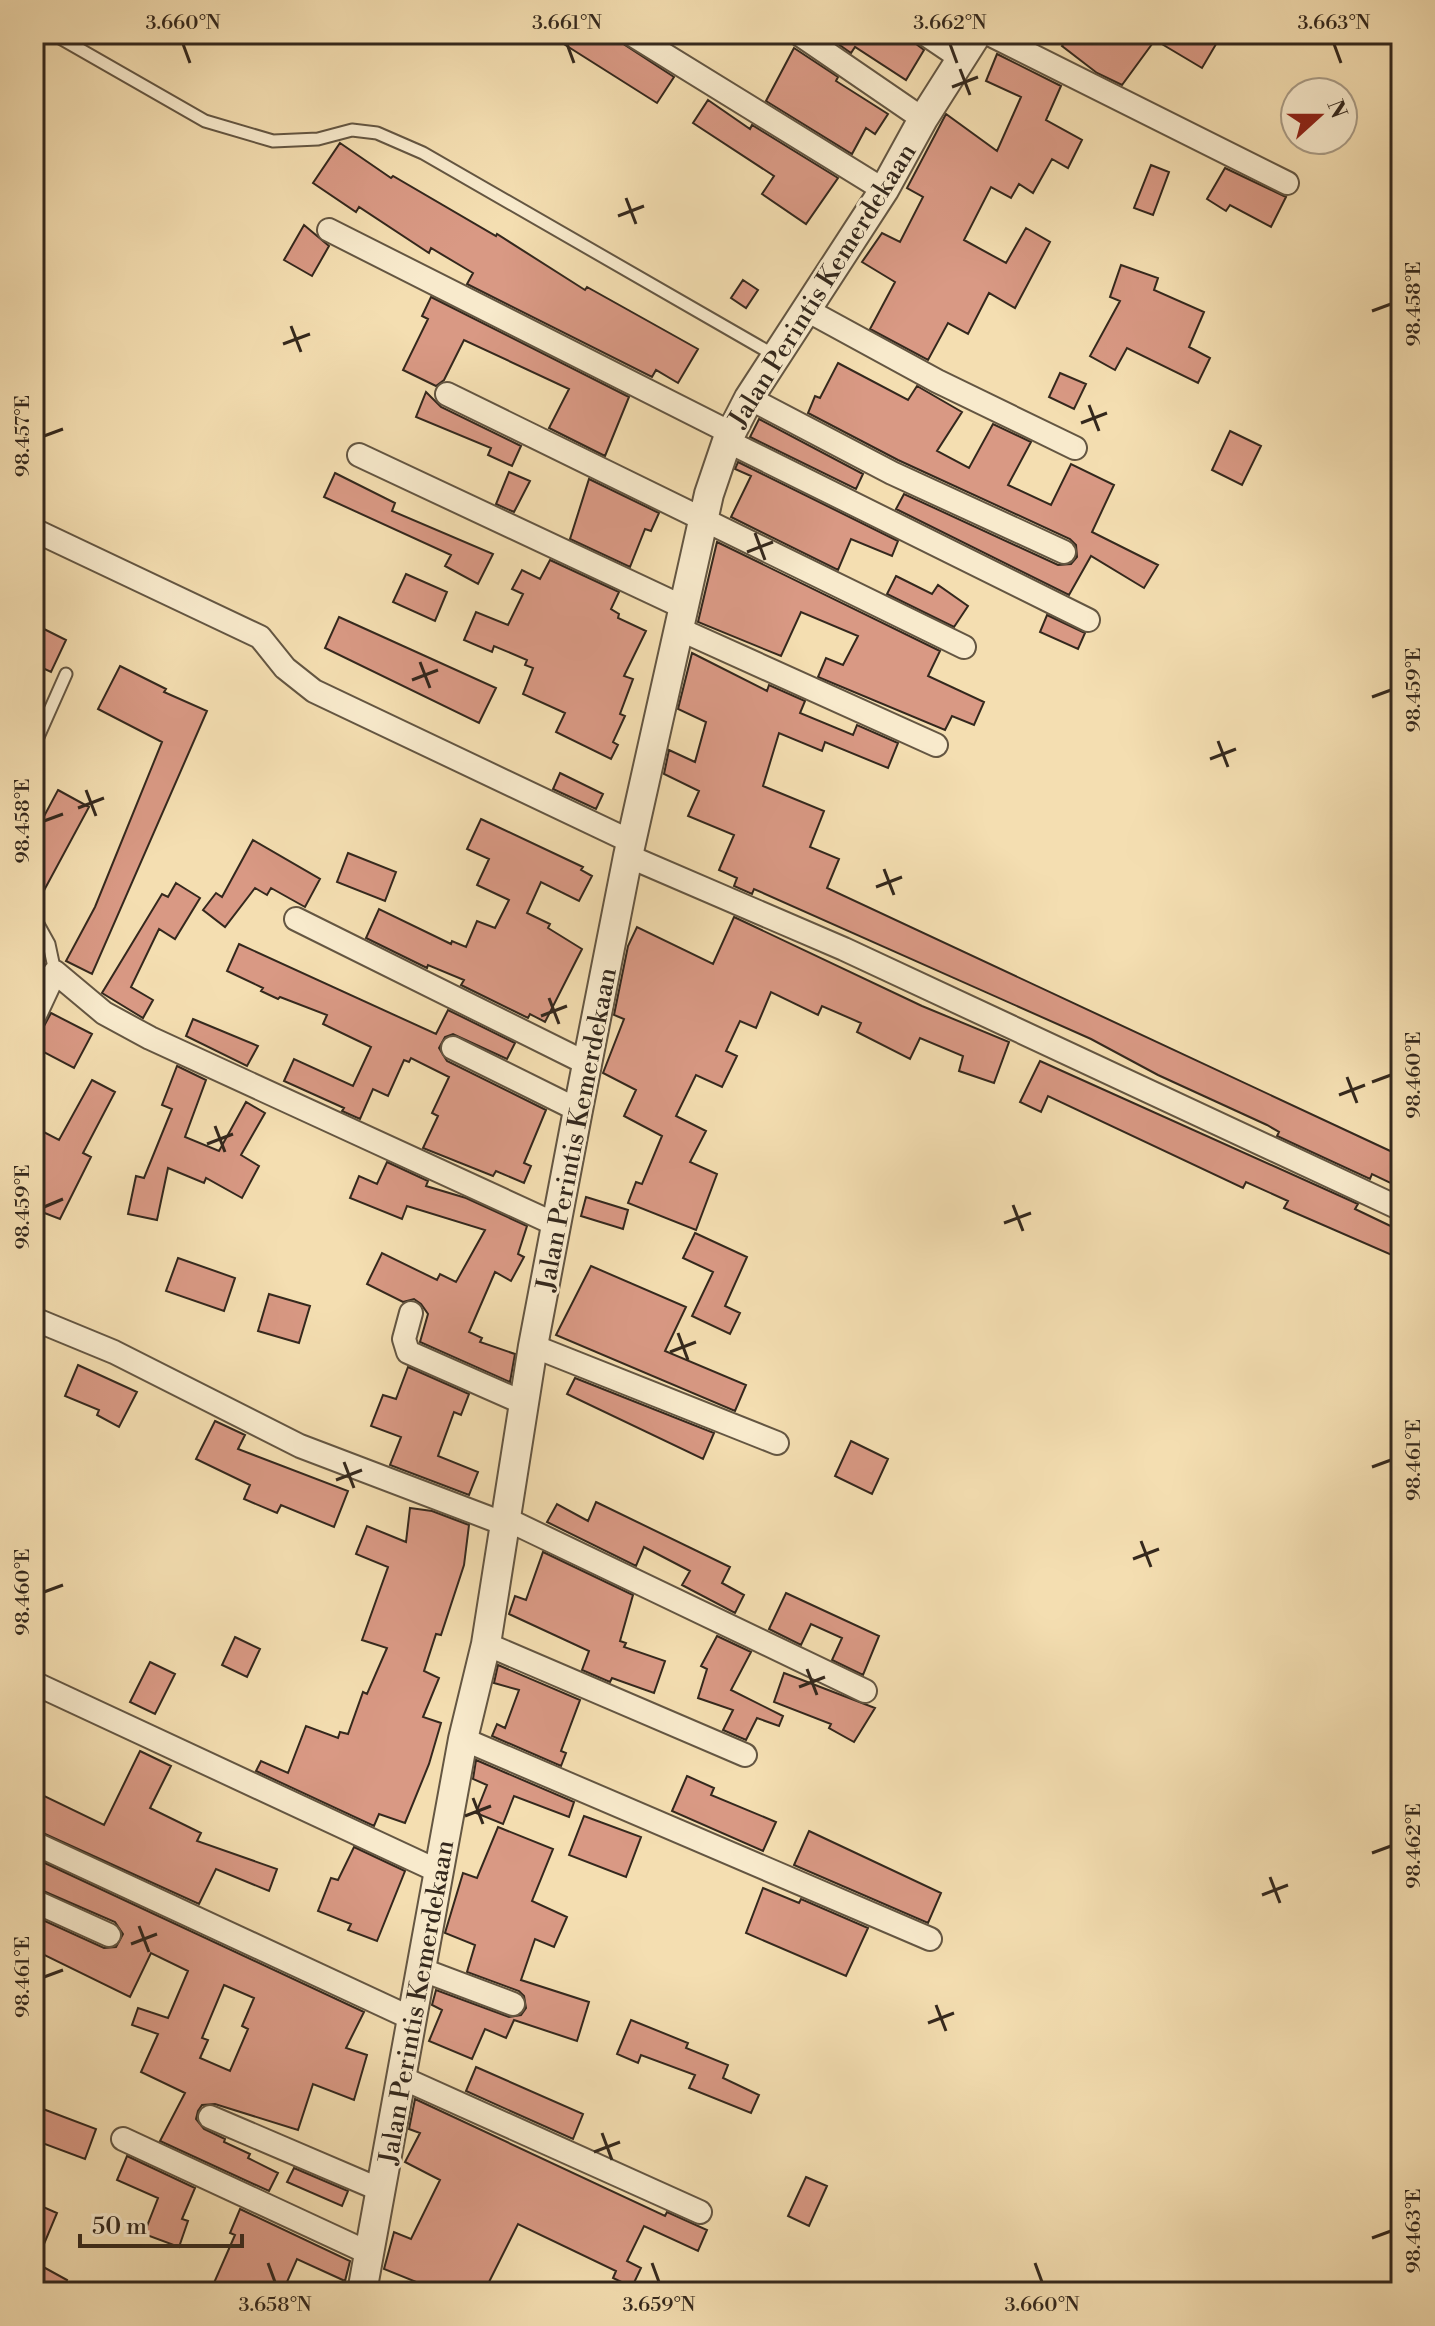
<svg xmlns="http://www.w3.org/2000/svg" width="1435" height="2326" font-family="'Libre Bodoni',serif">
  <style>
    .building { fill: #d99984; stroke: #34281d; stroke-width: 2; fill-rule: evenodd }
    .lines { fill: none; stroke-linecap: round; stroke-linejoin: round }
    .service-casing { stroke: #645642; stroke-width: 15 }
    .minor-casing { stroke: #645642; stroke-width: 26 }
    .tertiary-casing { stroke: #645642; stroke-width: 32 }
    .service { stroke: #f8eacc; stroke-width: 11 }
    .minor { stroke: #f8eacc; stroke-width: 22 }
    .tertiary { stroke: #f8eacc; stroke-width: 28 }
    .ticks { fill: none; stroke: #34281d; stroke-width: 3 }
    .labels { text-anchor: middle; stroke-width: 6; stroke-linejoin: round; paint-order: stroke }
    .street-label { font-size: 26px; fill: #34281d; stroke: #f8eacc }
    .neatline { fill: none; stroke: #34281d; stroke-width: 3 }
    .ticks-label { font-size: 20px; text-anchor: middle; fill: #34281d }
  </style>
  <rect width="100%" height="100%" fill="#f4deb1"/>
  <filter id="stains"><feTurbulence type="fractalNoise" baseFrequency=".0025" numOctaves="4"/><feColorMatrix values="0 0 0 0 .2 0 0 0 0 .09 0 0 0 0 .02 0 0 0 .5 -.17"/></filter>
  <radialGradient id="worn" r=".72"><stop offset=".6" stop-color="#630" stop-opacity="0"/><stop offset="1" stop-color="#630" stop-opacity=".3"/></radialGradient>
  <path class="building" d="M548,34h60l66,43 -17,26z
    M824,34h79l21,16 -18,30 -51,-33 -4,6z
    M1071,34h151l-20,34 -47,-28 -33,45 -25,-12 -35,-27z
    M794,48l44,29 -2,4 52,33 -13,20 -9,-6 -14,26 -86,-53z
    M997,54l64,32 -15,34 36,20 -14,28 -16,-9 -19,34 -14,-9 -8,14 -20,-11 -27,53 42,23 20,-35 24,14 -35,66 -26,-15 -21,41 -20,-11 -20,37 -58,-31 25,-47 -33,-20 20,-29 18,9 23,-45 -16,-9 39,-74 51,37 24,-54 -35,-16z
    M708,100l42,29 2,-4 86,53 -32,46 -44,-30 12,-18 -81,-53z
    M340,143l51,35 2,-2 103,60 1,-2 88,56 2,-3 111,62 -20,34 -22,-13 -4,7 -185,-93 6,-11 -42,-25 -2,5 -70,-46 -3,5 -43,-29z
    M1151,165l18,7 -16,43 -19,-7z
    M1225,168l61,29 -15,30 -41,-22 -4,6 -19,-12z
    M304,225l25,21 -17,30 -28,-16z
    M1121,265l37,13 -4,12 50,22 -15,35 21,11 -12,25 -71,-35 -12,22 -25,-14 30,-55 -10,-4z
    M743,280l15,10 -12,18 -15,-10z
    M431,297l198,100 -24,59 -56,-28 20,-39 -105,-49 -20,40 -8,6 -33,-16 25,-51 -6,-3z
    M838,363l70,37 9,-14 45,26 -25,39 32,17 24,-44 38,18 -23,43 43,20 20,-41 43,21 -22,47 66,33 -14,23 -53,-32 -22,39 -173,-86 8,-15 154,71 13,-1 6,-7 -1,-12 -6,-6 -172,-79 -90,-47 7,-17 5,2z
    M1060,373l26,11 -12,25 -25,-12z
    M426,392l15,15 80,39 -9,20 -24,-11 3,-7 -75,-31z
    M759,419l104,55 -7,15 -106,-52z
    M1230,431l31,15 -19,39 -30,-15z
    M738,462l160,79 -6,15 -41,-17 -13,31 -107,-53 20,-41 -16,-7z
    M509,472l21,9 -16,31 -18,-8z
    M335,473l60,30 -3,8 101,43 -15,30 -33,-18 6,-11 -127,-58z
    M589,479l70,34 -8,18 -6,-2 -15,38 -60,-28z
    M717,542l223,109 -12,25 56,26 -10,23 -22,-9 -7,14 -127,-53 8,-19 17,7 15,-29 -57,-24 -20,44 -83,-34z
    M550,560l69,32 -8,17 8,5 -1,4 28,13 -22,45 9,3 -13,35 5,2 -12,26 5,3 -7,14 -55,-27 9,-19 -42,-19 10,-26 -8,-3 2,-5 -33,-14 -2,6 -28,-12 12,-28 32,13 15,-31 -11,-5 10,-19 18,9z
    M406,574l41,18 -12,29 -42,-19z
    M896,576l36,18 6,-9 30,21 -14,21 -67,-33z
    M1047,615l38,18 -7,16 -38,-17z
    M339,617l157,71 -17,35 -154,-75z
    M34,624l32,16 -15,32 -17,-8z
    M692,653l75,38 2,-6 36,16 -5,12 53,22 4,-10 41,18 -10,25 -63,-26 -3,9 -43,-18 -16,53 61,25 -14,36 29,12 -12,29 574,268v32l-29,-14 -2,5 -93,-43 2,-4 -12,-7 -109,-50 -67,-36 -337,-150 -2,5 -18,-8 3,-8 -18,-8 15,-35 -46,-19 11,-25 -35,-17 5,-24 26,12 11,-40 -28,-13z
    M120,666l46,23 -2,3 43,19 -115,263 -26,-13 29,-54 67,-165 -64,-33z
    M560,773l43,21 -7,15 -43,-20z
    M58,790l31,17 -55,102v-74z
    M481,819l102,48 -2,3 11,6 -13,25 -38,-19 -14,31 23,11 -2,4 34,21 -37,73 -15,-8 -2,4 -67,-33 3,-5 -36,-15 -1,3 -61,-30 13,-29 72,35 1,-3 14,6 11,-26 18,7 14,-28 -32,-15 12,-26 -22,-10z
    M253,840l67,39 -15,28 -34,-19 -4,7 -12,-7 -30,39 -22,-17 13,-17 6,4z
    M348,853l48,19 -11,29 -48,-19z
    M176,883l24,15 -25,41 -16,-10 -28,58 22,13 -10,18 -41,-25 60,-99 6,3z
    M734,917l188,89 87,36 -15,41 -35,-12 4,-15 -43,-18 -10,21 -53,-27 4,-9 -39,-17 -4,9 -47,-23 -15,36 -16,-7 -14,30 11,5 -15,31 -26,-12 -20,41 30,15 -16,31 27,12 -21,56 -68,-27 8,-21 6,2 20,-48 -38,-20 12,-26 -33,-17 21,-54 -10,-4 14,-69 9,-19 76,37z
    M239,944l197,90 12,-24 67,33 -8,16 -54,-25 -8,3 -6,11 8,13 99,49 -22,53 7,3 -7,17 -28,-12 -3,5 -70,-28 15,-32 -6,-3 17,-36 -38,-19 -2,4 -5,-2 -16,36 -15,-7 -13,30 -18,-8 2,-3 -60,-27 10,-22 59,27 18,-39 -48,-23 4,-9 -47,-18 -2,2 -17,-8 2,-3 -36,-17z
    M51,1013l41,21 -18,34 -40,-21v-16l9,-3z
    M193,1019l65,27 -11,20 -61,-30z
    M1040,1061l318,143 -3,5 46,22v28l-117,-51 4,-7 -42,-19 -3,6 -195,-92 -7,16 -21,-10z
    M177,1066l29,14 -21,57 34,14 27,-49 19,11 -24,42 18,11 -17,32 -36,-20 -2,5 -36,-15 -11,52 -29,-6 8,-38 8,2 28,-69 -10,-4z
    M92,1080l23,12 -32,61 8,4 -31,62 -26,-10v-82l25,13z
    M387,1162l41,19 -2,5 40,12 61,28 -9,28 6,3 -13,24 -16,-9 -26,60 13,6 -2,4 35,12 -5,28 -90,-40 8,-28 -7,-10 -7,-5 -11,3 -36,-18 15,-31 55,27 3,-6 16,8 29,-52 -78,-24 -5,13 -52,-21 9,-22 18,8z
    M586,1197l42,13 -5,19 -42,-13z
    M695,1233l52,24 -22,49 15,7 -10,21 -38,-18 21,-44 -30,-14z
    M178,1258l57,20 -11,33 -58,-20z
    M591,1266l95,41 -21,44 81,34 -11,26 -179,-76z
    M269,1294l41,12 -11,37 -41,-12z
    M78,1365l59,27 -18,35 -22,-12 2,-5 -34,-14z
    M408,1367l61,27 -8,21 -7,-3 -16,44 40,16 -9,23 -79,-30 11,-28 -30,-11 12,-31 13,4z
    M575,1378l139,55 -11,26 -136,-65z
    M215,1421l30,14 -7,14 110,42 -14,36 -53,-22 -4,8 -33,-14 6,-14 -54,-26z
    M851,1441l37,18 -16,35 -37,-18z
    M596,1502l134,65 -8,16 22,12 -9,18 -53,-28 8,-14 -46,-24 -8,19 -89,-44 10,-18 31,17z
    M410,1508l22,3 37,14 -5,40 -23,70 -5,-1 -12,37 15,7 -16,39 18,6 -12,41 -24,59 -26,-9 -5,12 -118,-55 5,-10 27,12 18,-47 32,12 2,-6 8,2 15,-42 4,2 20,-46 -25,-8 26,-73 -32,-13 11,-28 39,16z
    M543,1552l90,43 -13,46 6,2 -2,4 41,14 -11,32 -42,-15 -2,4 -28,-12 7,-19 -80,-37 6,-18 11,4z
    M786,1593l93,43 -16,39 -31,-15 10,-22 -31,-14 -10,21 -32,-16z
    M717,1636l34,16 -20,38 52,26 -4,10 -22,-8 -11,22 -23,-10 10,-20 -35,-12 9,-29 -6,-3z
    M235,1637l25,12 -13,28 -25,-12z
    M150,1662l25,12 -20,40 -25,-12z
    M498,1665l82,35 -19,51 5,2 -5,13 -69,-30 5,-12 8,4 14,-38 -25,-7z
    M784,1673l91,35 -21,34 -25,-14 2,-4 -57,-22z
    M140,1751l31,15 -21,42 51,25 -4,8 80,28 -8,22 -53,-22 -17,35 -165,-75v-38l70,34z
    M476,1760l98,42 -5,15 -55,-21 -11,28 -27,-11 11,-28 -14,-6z
    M687,1776l27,12 -3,7 65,27 -13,29 -91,-40z
    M584,1816l57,21 -15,40 -57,-22z
    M498,1827l55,22 -21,52 35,16 -13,30 -19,-8 -14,41 68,22 -12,39 -63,-21 -8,18 -21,-9 -13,30 -43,-18 13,-31 -10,-5 4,-15 73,27 12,-2 5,-7 -2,-12 -5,-5 -52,-19 8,-27 -30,-12 18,-60 14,5z
    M809,1831l132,62 -13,30 -134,-58z
    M354,1847l51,24 -28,70 -29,-11 3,-6 -33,-13 13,-33 7,2z
    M34,1858l330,154 -18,36 21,7 -13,45 -41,-16 -15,46 -83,-26 -13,1 -4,6 -2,8 8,10 21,10 -1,3 26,12 -2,4 30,15 -9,18 -109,-50 25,-48 -44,-21 17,-38 -26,-9 6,-17 30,10 20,-47 -37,-18 -21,44 -96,-47v-34l70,32 12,-1 7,-13 -8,-12 -81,-35zM224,1985l30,13 -12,28 6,3 -18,42 -30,-13 8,-18 -6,-2z
    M763,1888l36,15 2,-4 67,29 -22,48 -100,-43z
    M631,2020l57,23 -2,5 42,17 -5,13 36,17 -8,18 -62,-25 6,-13 -54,-20 -3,8 -21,-9z
    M476,2067l107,47 -10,25 -107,-48z
    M415,2099l250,117 2,-4 40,18 -9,21 -54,-25 -17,35 14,7 -9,19 -19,-9 3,-7 -98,-47 -34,68h-43l-57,-23 10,-37 17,7 29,-59 -35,-18 15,-29 -11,-4z
    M43,2109l53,20 -11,30 -51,-19z
    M127,2156l68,32 -13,31 6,2 -9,26 -35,-13 14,-36 -41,-18z
    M294,2168l54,23 -6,15 -55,-24z
    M806,2177l21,9 -18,40 -21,-10z
    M34,2203l23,10 -21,50 31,17 -6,12h-27z
    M240,2209l110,52 -5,20 -48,-22 -14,32 -20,-8 -4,9h-49l25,-57 -5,-2z"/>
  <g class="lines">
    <g class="service-casing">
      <path id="service" d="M53,34l152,87 68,20 45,-2 34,-9 25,3 46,20 351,202
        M34,746l32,-72
        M34,917l15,27 6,28"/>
    </g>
    <g class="minor-casing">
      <path id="minor" d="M631,34l253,156
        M799,34l124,85
        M925,34l37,25
        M989,34l298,149
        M329,230l402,203
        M805,309l132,72 138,67
        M447,394l517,253
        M749,398l143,75 172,79
        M727,441l361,179
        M359,455l324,152
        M34,530l226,107 25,31 29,23 318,151
        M679,629l257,116
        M628,856l216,93 557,260
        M296,919l292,145
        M34,1017l21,-45 49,41 46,25 407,187
        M453,1048l125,62
        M411,1313l-7,26 4,13 118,52
        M34,1319l80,33 186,94 205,78
        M533,1346l244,97
        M506,1519l359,172
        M486,1644l259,111
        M34,1683l406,189
        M463,1739l467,200
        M34,1843l379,176
        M34,1901l75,34
        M420,1969l93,35
        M400,2077l300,135
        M210,2117l173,74
        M123,2139l248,115"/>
    </g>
    <g class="tertiary-casing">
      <path id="tertiary" d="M362,2292l101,-553 23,-95 47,-298 45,-236 50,-254 81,-362 18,-53 22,-43 135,-208 39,-71 54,-85"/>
    </g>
    <use href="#service" class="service"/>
    <use href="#minor" class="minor"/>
    <use href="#tertiary" class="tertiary"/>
  </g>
  <path class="ticks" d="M183,44l7,19M567,44l7,19M950,44l7,19M1334,44l7,19M960,69l10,26M952,87l26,-10M626,198l10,26M618,216l26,-10M1372,311l19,-7M291,326l10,26M283,344l27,-10M1089,405l10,26M1081,423l26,-10M44,436l19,-7M755,533l10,27M747,552l26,-10M420,662l10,26M412,680l26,-10M1372,697l19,-7M1218,741l10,26M1210,759l26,-10M86,790l10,26M78,808l26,-10M44,821l19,-7M884,869l10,26M876,887l26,-10M549,998l10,26M541,1016l26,-10M1347,1077l10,26M1372,1082l19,-7M1339,1095l26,-10M215,1126l10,26M207,1144l26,-10M1013,1205l10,26M44,1207l19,-8M1004,1223l27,-10M678,1333l10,27M670,1352l26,-10M344,1462l10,26M1372,1467l19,-7M336,1480l26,-10M1141,1541l10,26M1133,1559l26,-10M44,1592l19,-7M807,1669l10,26M799,1687l26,-10M473,1798l10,26M465,1816l26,-10M1372,1853l19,-7M1270,1877l10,26M1262,1895l26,-10M139,1926l10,26M131,1944l26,-10M44,1977l19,-7M936,2005l10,26M928,2023l26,-10M602,2133l10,27M594,2152l26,-10M1372,2238l19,-7M268,2263l7,19M652,2263l7,19M1035,2263l7,19"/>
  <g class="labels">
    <g class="street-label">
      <text transform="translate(822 285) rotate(-58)" y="9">Jalan Perintis Kemerdekaan</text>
      <text transform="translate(576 1129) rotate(-79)" y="9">Jalan Perintis Kemerdekaan</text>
      <text transform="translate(416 2002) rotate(-80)" y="9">Jalan Perintis Kemerdekaan</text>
    </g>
  </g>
  <rect width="1435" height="2326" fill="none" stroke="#f4deb1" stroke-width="88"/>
  <g transform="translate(1319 116) rotate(69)"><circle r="38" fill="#f8eacc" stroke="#aa9c86" stroke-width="2"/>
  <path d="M0-6L14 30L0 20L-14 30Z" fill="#8f2418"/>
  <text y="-12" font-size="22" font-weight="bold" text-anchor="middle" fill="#34281d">N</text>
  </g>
  <path d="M80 2234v12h162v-12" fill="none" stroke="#34281d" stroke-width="4"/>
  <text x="92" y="2234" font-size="24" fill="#34281d" stroke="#f8eacc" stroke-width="6" paint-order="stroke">50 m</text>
  <rect x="44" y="44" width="1347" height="2238" class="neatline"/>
  <g class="ticks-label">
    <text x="183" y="29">3.660°N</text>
    <text x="567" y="29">3.661°N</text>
    <text x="950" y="29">3.662°N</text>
    <text x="1334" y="29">3.663°N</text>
    <text transform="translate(1413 304) rotate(-90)" y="7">98.458°E</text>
    <text transform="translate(22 436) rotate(-90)" y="7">98.457°E</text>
    <text transform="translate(1413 690) rotate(-90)" y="7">98.459°E</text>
    <text transform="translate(22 821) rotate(-90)" y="7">98.458°E</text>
    <text transform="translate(1413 1075) rotate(-90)" y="7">98.460°E</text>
    <text transform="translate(22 1207) rotate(-90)" y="7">98.459°E</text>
    <text transform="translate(1413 1460) rotate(-90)" y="7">98.461°E</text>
    <text transform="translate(22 1592) rotate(-90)" y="7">98.460°E</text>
    <text transform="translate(1413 1846) rotate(-90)" y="7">98.462°E</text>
    <text transform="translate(22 1977) rotate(-90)" y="7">98.461°E</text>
    <text transform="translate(1413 2231) rotate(-90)" y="7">98.463°E</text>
    <text x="275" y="2311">3.658°N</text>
    <text x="659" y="2311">3.659°N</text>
    <text x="1042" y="2311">3.660°N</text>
  </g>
  <rect width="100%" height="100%" filter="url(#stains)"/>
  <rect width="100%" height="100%" fill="url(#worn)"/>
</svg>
